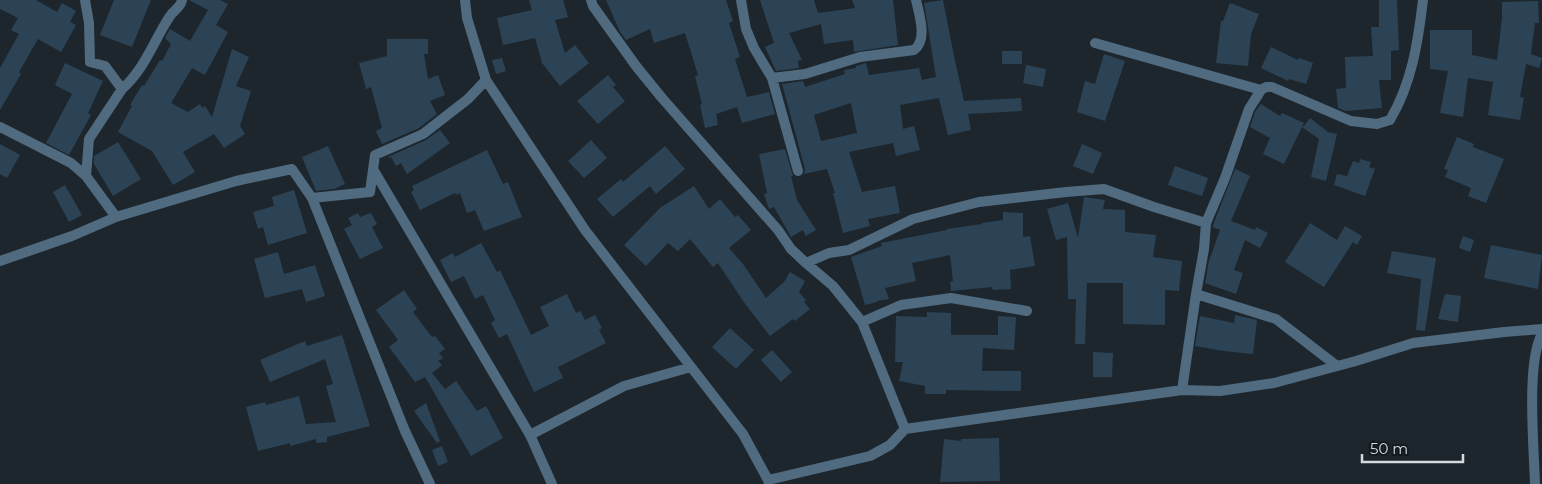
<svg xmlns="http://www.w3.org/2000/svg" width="1542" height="484" font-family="Montserrat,sans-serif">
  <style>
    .building { fill: #2c4355; fill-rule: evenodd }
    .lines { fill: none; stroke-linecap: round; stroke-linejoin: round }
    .minor { stroke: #506b80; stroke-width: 10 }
  </style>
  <rect width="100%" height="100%" fill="#1d262c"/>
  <path class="building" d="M0,0h36l21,12 5,-9 14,8 -6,11 6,3 -15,27 -23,-13 -19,33 2,2 -21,36v-42l19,-34 -8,-4 7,-12 -18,-9z
    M114,0h37l-19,47 -32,-12z
    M189,0h31l8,4 -12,21 12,7 -23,43 -13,-7 -21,35 17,9 12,-8 2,4 3,-2 7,11 20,-68 17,8 -13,29 15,5 -11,35 5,8 -21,14 -10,-14 -31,18 12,20 -22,13 -21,-34 -34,-19 14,-26 -2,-1 12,-20 2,1 16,-26 2,1 9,-17 -6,-6 5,-9 20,12 18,-31z
    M529,0h34l5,17 -13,3 10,33 10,-8 14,18 -29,23 -18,-23 -7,-25 -32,7 -6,-27 35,-8z
    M606,0h120l7,21 -4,2 11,34 -5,2 12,38 22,-5 6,22 -33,9 -5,-16 -21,7 2,11 -13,3 -5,-23 2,-1 -7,-28 3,-1 -13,-42 -31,10 -4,-14 -24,11 -6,-8z
    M760,0h54l4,13 37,-5 -3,-8h41l5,45 -44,7 -1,-12 -29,4 -3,-20 -32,9 13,27 -4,1 1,7 -23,3 -11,-24 9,-4z
    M943,0l11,56 10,45 57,-3 1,13 -54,3 3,16 -23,5 -9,-37 -39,7 3,24 11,-3 6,24 -24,6 -3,-13 -44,9 13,40 33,-6 5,27 -32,6 2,7 -27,7 -10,-40h2l-8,-24 -23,5 1,-5 -23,-85 21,-3 2,6 40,-13 -1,-4 12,-2v-2l10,-3 3,12 50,-7 3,12 14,-3 -12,-74zM851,103l6,30 -36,8 -7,-26z
    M1379,0h18l2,50 -8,1v29h-12l3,28 -36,3 -8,-3 -2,-19 10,-1 -1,-31 28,-1 -2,-29h8z
    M1538,1l1,22h-4l-4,31 11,4 -3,10 -13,-4 -6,33 4,1 -4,22 -32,-5 5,-33 -25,-4 -5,39 -23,-4 8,-42 -18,-2v-39h42v25l25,5 5,-42v-16z
    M1230,3l29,11 -8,20 -3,32 -32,-3 5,-42h2z
    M387,39h41v15h-4l4,25 10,-4 7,20 -15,6 7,13 -18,14 -37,16 -6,-13 6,-3 -11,-41 -5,2 -7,-26 28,-7z
    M1271,47l27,13 1,-2 14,5 -7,21 -17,-5 -1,2 -27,-13z
    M1002,51h20v13h-20z
    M1104,54l21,7 -20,60 -28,-9 8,-31 10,3z
    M502,58l4,13 -10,3 -4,-14z
    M65,63l38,18 -15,32 3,2 -22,40 -23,-12 26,-49 -17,-9z
    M1026,65l20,4 -3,18 -20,-4z
    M608,75l8,10 -3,2 12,14 -27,23 -21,-23z
    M1261,104l19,12 2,-3 22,10 -2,3h2l6,-8 18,14 9,2 -11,47 -15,-4 8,-38 -17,-12 -18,37 -21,-10 7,-16 -20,-11 5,-15z
    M440,130l10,13 -43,31 -6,-11 -5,3 -5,-9 -2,1 -1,-1 38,-17z
    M1457,137l17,7 -1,3 31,12 -18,44 -18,-7 3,-8 -26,-11 3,-7 -4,-1z
    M591,140l16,18 -23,20 -16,-17z
    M118,142l23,37 -28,17 -19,-32v-8z
    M0,144l20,11 -13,23 -7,-4z
    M1082,144l20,9 -9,21 -20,-8z
    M328,146l17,38 -11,5 -18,2 -14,-34z
    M665,146l20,23 -29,25 -6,-8 -37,31 -16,-18 24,-20 2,3z
    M785,149l8,27h-2l6,24 19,30 -10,6 -3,-6 -12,7 -17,-30 -5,2 -5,-15 3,-1 -8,-39z
    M487,150l16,34 5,-2 14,35 -38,14 -9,-21 -8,3 -7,-20 -4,2 -1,-2 -35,17 -9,-18 3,-2 -2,-4z
    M1360,159l11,3 -2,5 6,2 -10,27 -31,-11 3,-11 10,2 6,-15 6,2z
    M1175,166l33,12 -6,18 -34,-11z
    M1235,169l15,7 -19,45 24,9 1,-3 12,6 -8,15 -15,-8 -11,30 9,3 -7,21 -31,-11 4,-22 11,-31 -7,-3v-2z
    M65,185l17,30 -13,7 -16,-30z
    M694,186l15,23 11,-10 15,18 3,-2 13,15 -22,18 14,16 23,34 18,-16 6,-10 15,9 -6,11 7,8 -2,2 6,7 -15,12 -2,-2 -23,17 -27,-35 -25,-38 -5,4 -23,-28 -12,12 -10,-8 -22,23 -22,-21 36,-37z
    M294,190l13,43 -39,12 -5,-18 -5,2 -5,-17 21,-6 -2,-9z
    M1084,197l21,3 -2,9 22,1v22l31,3 -3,22 29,4 -3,30 -14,-1v35l-42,-1v-41h-36l-2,61h-10l1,-45h-8l-1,-62 -11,3 -9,-31 21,-6 10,35z
    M1003,212l20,1v24l7,-1 5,30 -25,4 1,19 -18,1 -1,-3 -41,4 -1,-9 3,-1 -3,-26 -38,8 4,18 -31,7 4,11 -12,2v1l-12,3 -14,-48 31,-11 -1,-3 66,-13v-1l35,-5v-1l21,-3z
    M358,213l2,4 11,-4 6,11 -5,3 11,21 -23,11 -16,-30 8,-4 -4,-7z
    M1310,223l27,17 8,-14 17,10 -5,9 -4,-3 -29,45 -39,-25z
    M1463,236l11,4 -4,12 -11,-4z
    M481,243l16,29 3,-2 31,65 18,-9 -9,-19 27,-13 9,19 4,-2 5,9 10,-5 7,13 -3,2 7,13 -48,24 5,11 -29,14 -27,-58 -8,4 -8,-15 4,-3 -12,-25 -8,4 -11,-23 -13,6 -11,-22 13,-7 2,4z
    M1491,245l51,10 -4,34 -54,-11z
    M1392,251l44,7 -11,73 -9,-1 5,-51 -34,-6z
    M278,252l6,22 31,-9 10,31 -19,6 -4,-13 -37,9 -11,-39z
    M404,290l13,19 -4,3 19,25 3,-1 10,13 -6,4 4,5 -5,3 4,4 -10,8 13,16 11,-8 21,30 9,-5 17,32 -32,18 -46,-79 -10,5 -26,-35 9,-7 -22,-30z
    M1445,294l16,2 -3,26 -20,-3z
    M927,312l24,1v22h47v-19l18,1 -2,33 -31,-2 -1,23h39v20l-75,-1v4h-21v-8l-26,-5 4,-19h-8l1,-46 31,1z
    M1235,315l22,5 -4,34 -29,-3 -29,-5 5,-30 34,7z
    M730,328l24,22 -18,19 -24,-22z
    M342,335l28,91 -43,11v5l-11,1v-4l-26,7v-3l-32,8 -12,-44 19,-5 1,3 33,-9 7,28 30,-2 -10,-36 7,-2 -8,-25 -55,23 -10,-22 45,-19 2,5z
    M772,350l20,22 -11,10 -20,-22z
    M1093,352l20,1 -1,24h-19z
    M426,403l14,38 -3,2 -23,-32z
    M999,438l1,43 -60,1 4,-43 17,2v-2z
    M442,446l6,16 -10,4 -6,-16z"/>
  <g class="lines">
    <path class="minor" d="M85,0l4,23 1,39 15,4 17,23 -33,50 -3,37
      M465,0l2,18 19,62 99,150 158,204 25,46 1,4
      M591,0l2,6 43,60 26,32 116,132 13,19 15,14 23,-10 20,-3 64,-31 66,-17 87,-10 38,-3 50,18 52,16
      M741,0l5,29 8,19 18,30 26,93
      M1095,43l166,47
      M772,78l33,-4 55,-17 54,-7c14,-10 5,-36 2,-50
      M122,89c23,-20 32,-49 48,-73 4,-6 11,-9 12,-16
      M0,127l71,36 15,13 30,41
      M373,169l157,266 22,49
      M312,198l93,233 25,53
      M0,261l72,-25 44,-19 120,-36 56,-12 20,29 58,-6 5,-37 48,-21 45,-35 18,-19
      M1196,294l80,25 61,47
      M862,322l39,-17 50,-7 76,13
      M1182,390l14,-96 8,-45 2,-26 19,-45 24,-69 12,-19 5,-3h6l79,34 26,3 13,-4c22,-37 28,-78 33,-120
      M905,429l277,-39 38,1 54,-8 82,-22 57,-18 91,-11 38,-3
      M530,435l94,-49 67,-19
      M768,480l102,-24 20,-11 15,-16 -43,-107 -29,-36 -27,-23
      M1535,484c-1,-35 -9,-123 7,-150"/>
  </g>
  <path d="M1362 454v8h101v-8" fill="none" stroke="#d5dbdf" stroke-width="2.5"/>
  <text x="1370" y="454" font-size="15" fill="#d5dbdf" stroke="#141c22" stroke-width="4" paint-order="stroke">50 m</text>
</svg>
